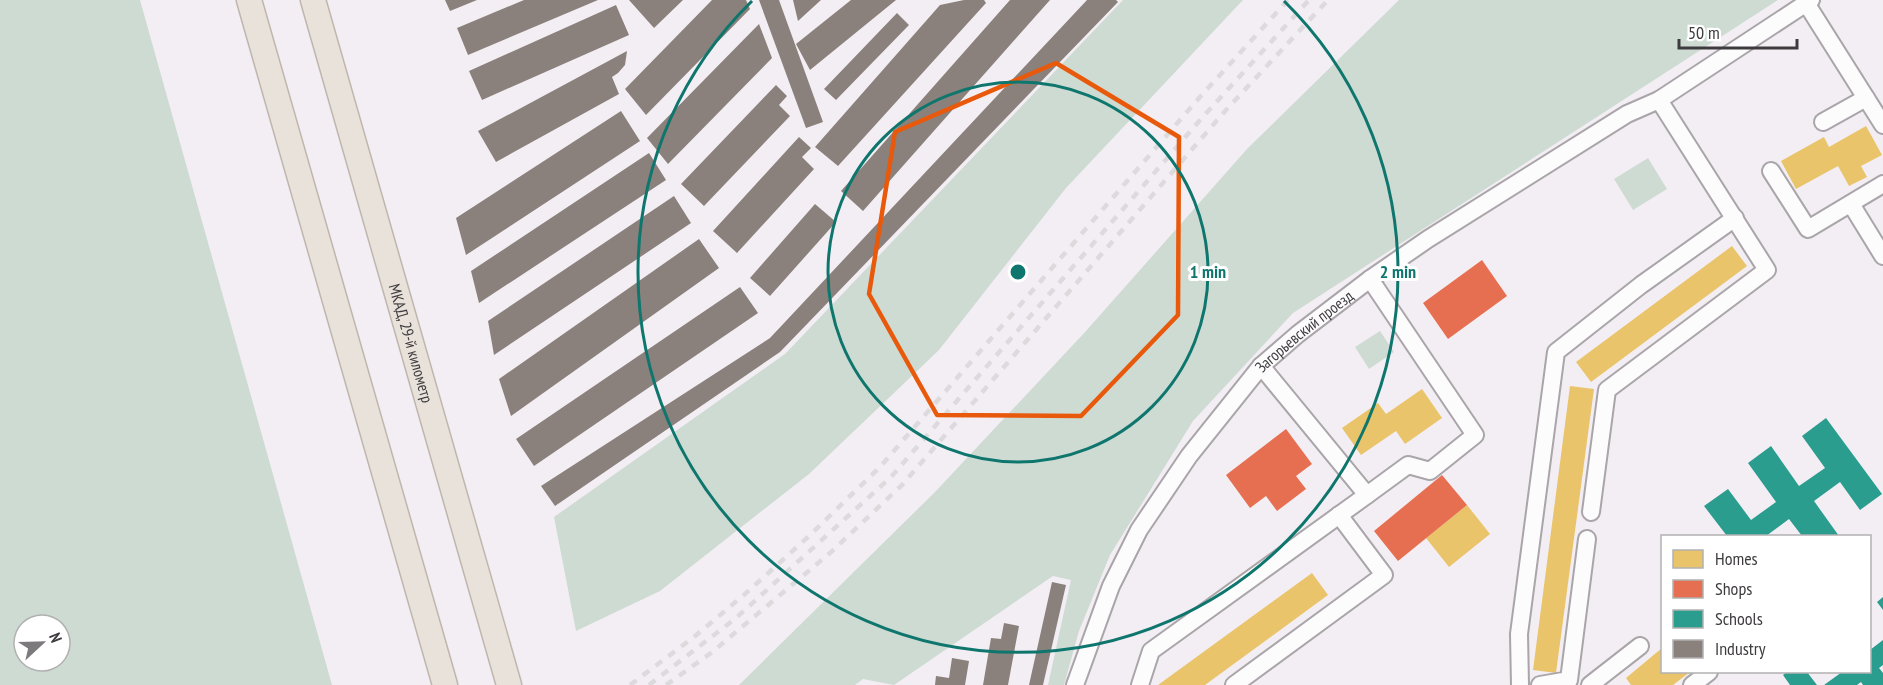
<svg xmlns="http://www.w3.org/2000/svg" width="1883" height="685" font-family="'PT Sans Narrow',sans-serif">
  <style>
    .green { fill: #cedbd3; fill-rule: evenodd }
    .homes { fill: #e9c46a }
    .shops { fill: #e76f51 }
    .schools { fill: #2a9d8f }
    .industry { fill: #8a817c }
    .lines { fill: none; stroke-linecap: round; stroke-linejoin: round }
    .minor-casing { stroke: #a9a5a9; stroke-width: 20 }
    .highway-casing { stroke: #beb6af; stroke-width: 27 }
    .minor { stroke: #fdfcfd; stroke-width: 16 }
    .highway { stroke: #e8e2da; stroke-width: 24 }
    .rail { stroke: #dcdadc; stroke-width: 4.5; stroke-dasharray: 8 8; stroke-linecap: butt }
    .marked { fill: none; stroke: #e8590c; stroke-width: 4.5; stroke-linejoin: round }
    .ring { fill: none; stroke: #0f766e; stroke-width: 3 }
    .labels { text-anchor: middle; stroke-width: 6; stroke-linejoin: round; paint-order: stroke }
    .street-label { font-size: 16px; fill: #3e3b3e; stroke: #fff }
    .centre { fill: #0f766e; stroke: #fff; stroke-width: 3 }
    .ring-label { font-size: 18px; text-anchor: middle; font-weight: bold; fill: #0f766e; stroke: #fff; stroke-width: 6; stroke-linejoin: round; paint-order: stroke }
  </style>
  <rect width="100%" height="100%" fill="#f3eef3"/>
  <path class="green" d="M0,0h140l192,685h-332zM24,625h36v36h-36z
    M1123,0h120l-177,188 -127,162 -130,124 -149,117 -84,40 -22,-114 231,-163z
    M1399,0h379l-485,313 -100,108 -83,134 -31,76 -15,54h-16l23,-105 -18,-4 -159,109 -31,-6 -8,6h-116l196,-193 151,-161 161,-182z
    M1648,158l19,31 -34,21 -19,-31z
    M1380,331l14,21 -25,17 -14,-22z"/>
  <path class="homes" d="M1866,126l16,29 -21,11 6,11 -18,9 -11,-20 -42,23 -15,-28 43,-24 5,10z
    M1732,246l15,20 -156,116 -15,-20z
    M1570,386l24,3 -38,284 -23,-3z
    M1422,389l20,29 -37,26 -9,-13 -35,24 -19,-27 36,-25 8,11z
    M1467,505l23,29 -41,33 -23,-29z
    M1312,573l16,22 -123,90h-47z
    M1662,648v24h28l-17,13h-42l-5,-7z"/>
  <path class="shops" d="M1482,260l25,36 -59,43 -25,-36z
    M1286,429l26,35 -16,12 10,13 -29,22 -11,-15 -16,12 -24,-33z
    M1442,475l25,30 -69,56 -24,-30z"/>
  <path class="schools" d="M1826,418l56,76 -22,16 -20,-28 -26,19 25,35h-37l-13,-17 -23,17h-39l-23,-30 24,-17 23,31 25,-18 -28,-39 23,-17 28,40 26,-18 -23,-32z
    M1883,597v13l-6,-8z
    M1883,640v25l-4,3 4,5v12h-20l-2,-3 -4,3h-33l18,-13h28v-22z
    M1787,672h20l10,13h-27l-7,-10z"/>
  <path class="industry" d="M445,0h32l-27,11z
    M524,0h74l-130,55 -11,-27z
    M629,0h54l-29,28z
    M712,0h34l4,9 -104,106 -21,-26z
    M759,0h20l44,122 -17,6z
    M793,0h28l-23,21z
    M851,0h45l-86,70 -14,-26z
    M964,0h20l2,3 -148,163 -23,-19 125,-142z
    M1010,0h40l-187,211 -22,-20z
    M1087,0h29l2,2 -338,350 -225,154 -14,-20 229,-148z
    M616,5l13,30 -147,65 -13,-29z
    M897,13l12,12 -73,75 -12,-11z
    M759,24l13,34 -104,106 -21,-26z
    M627,51l-2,14 -7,8 -6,4 7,17 -123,68 -18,-31z
    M776,85l11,11 -8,9 11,11 -86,90 -23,-22z
    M621,111l19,30 -174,114 -10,-37z
    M799,137l12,11 -9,9 12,12 -77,84 -24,-22z
    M649,153l17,27 -187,123 -8,-32z
    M674,196l17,27 -197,132 -6,-34z
    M815,204l21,18 -66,74 -20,-18z
    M699,239l20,29 -208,148 -12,-37z
    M740,287l18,26 -224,153 -18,-27z
    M1052,582l14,3 -23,100h-14z
    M1004,623l15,3 -11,59h-25l8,-47 10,1z
    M952,658l17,3 -4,24h-30l1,-9 13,2z"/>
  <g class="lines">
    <g class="minor-casing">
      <g id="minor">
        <path d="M1806,3l77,122"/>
        <path d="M1823,122l43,-24"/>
        <path d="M1771,171l37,58 75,-45"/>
        <path d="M1851,204l32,52"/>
        <path d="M1261,366l106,129 41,-30 22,6 45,-36 -105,-156"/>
        <path d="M1591,512l16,-122 160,-120 -108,-170"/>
        <path id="s1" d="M1075,685l36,-99 28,-56 50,-74 72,-90 37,-32 72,-55 58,-40 199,-125 32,-14 152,-100"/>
        <path d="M1140,685l11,-34 216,-156"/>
        <path d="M1234,685l150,-110 -45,-60"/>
        <path d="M1520,685l-1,-51 37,-282 85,-67 94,-67"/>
        <path d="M1540,685l29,-5 18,-141"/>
        <path d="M1590,685l50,-39"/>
        <path d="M1692,685l17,-13"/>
      </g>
    </g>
    <g class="highway-casing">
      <g id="highway">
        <path d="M249,0l196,685"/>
        <path id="s2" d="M313,0l196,685"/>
      </g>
    </g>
    <use href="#minor" class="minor"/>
    <use href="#highway" class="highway"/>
    <path class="rail" d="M630,685l64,-48 51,-43 63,-57 72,-70 319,-369 89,-98
      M649,685l87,-67 155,-141 310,-358 108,-119
      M666,685l45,-32 119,-100 72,-68 324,-375 102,-110"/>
  </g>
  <path class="marked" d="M1056,63l123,74 -1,178 -97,101 -144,-1 -68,-121 26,-162z"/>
  <g class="ring">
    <circle cx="1018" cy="272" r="190"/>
    <path d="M1284 1A380 380 0 1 1 752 1"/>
  </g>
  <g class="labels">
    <g class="street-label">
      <text dy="6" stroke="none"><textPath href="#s1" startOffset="428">Загорьевский проезд</textPath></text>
      <text dy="6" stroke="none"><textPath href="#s2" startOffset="357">МКАД, 29-й километр</textPath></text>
    </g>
  </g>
  <circle cx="1018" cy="272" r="9" class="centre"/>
  <g class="ring-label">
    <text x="1208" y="278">1 min</text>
    <text x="1398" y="278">2 min</text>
  </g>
  <rect x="1661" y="535" width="210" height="138" fill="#ffffff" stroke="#b2b1b2" stroke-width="1.5"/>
  <rect x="1673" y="550" width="30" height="18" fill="#e9c46a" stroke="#b2b1b2" stroke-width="1.5"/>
  <text x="1715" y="565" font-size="18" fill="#3e3b3e">Homes</text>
  <rect x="1673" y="580" width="30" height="18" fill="#e76f51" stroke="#b2b1b2" stroke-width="1.5"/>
  <text x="1715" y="595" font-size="18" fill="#3e3b3e">Shops</text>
  <rect x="1673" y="610" width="30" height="18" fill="#2a9d8f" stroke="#b2b1b2" stroke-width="1.5"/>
  <text x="1715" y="625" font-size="18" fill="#3e3b3e">Schools</text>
  <rect x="1673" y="640" width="30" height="18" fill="#8a817c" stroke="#b2b1b2" stroke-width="1.5"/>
  <text x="1715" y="655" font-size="18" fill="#3e3b3e">Industry</text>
  <g transform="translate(42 643) rotate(68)"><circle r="28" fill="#ffffff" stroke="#b2b1b2" stroke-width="1.5"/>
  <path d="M0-4.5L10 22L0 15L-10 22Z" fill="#7d7a7d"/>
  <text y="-9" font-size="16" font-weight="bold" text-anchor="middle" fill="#3e3b3e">N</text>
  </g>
  <path d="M1679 39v9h118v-9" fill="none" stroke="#3e3b3e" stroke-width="3"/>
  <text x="1688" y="39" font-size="18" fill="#3e3b3e" stroke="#ffffff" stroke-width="4.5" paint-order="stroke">50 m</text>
</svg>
